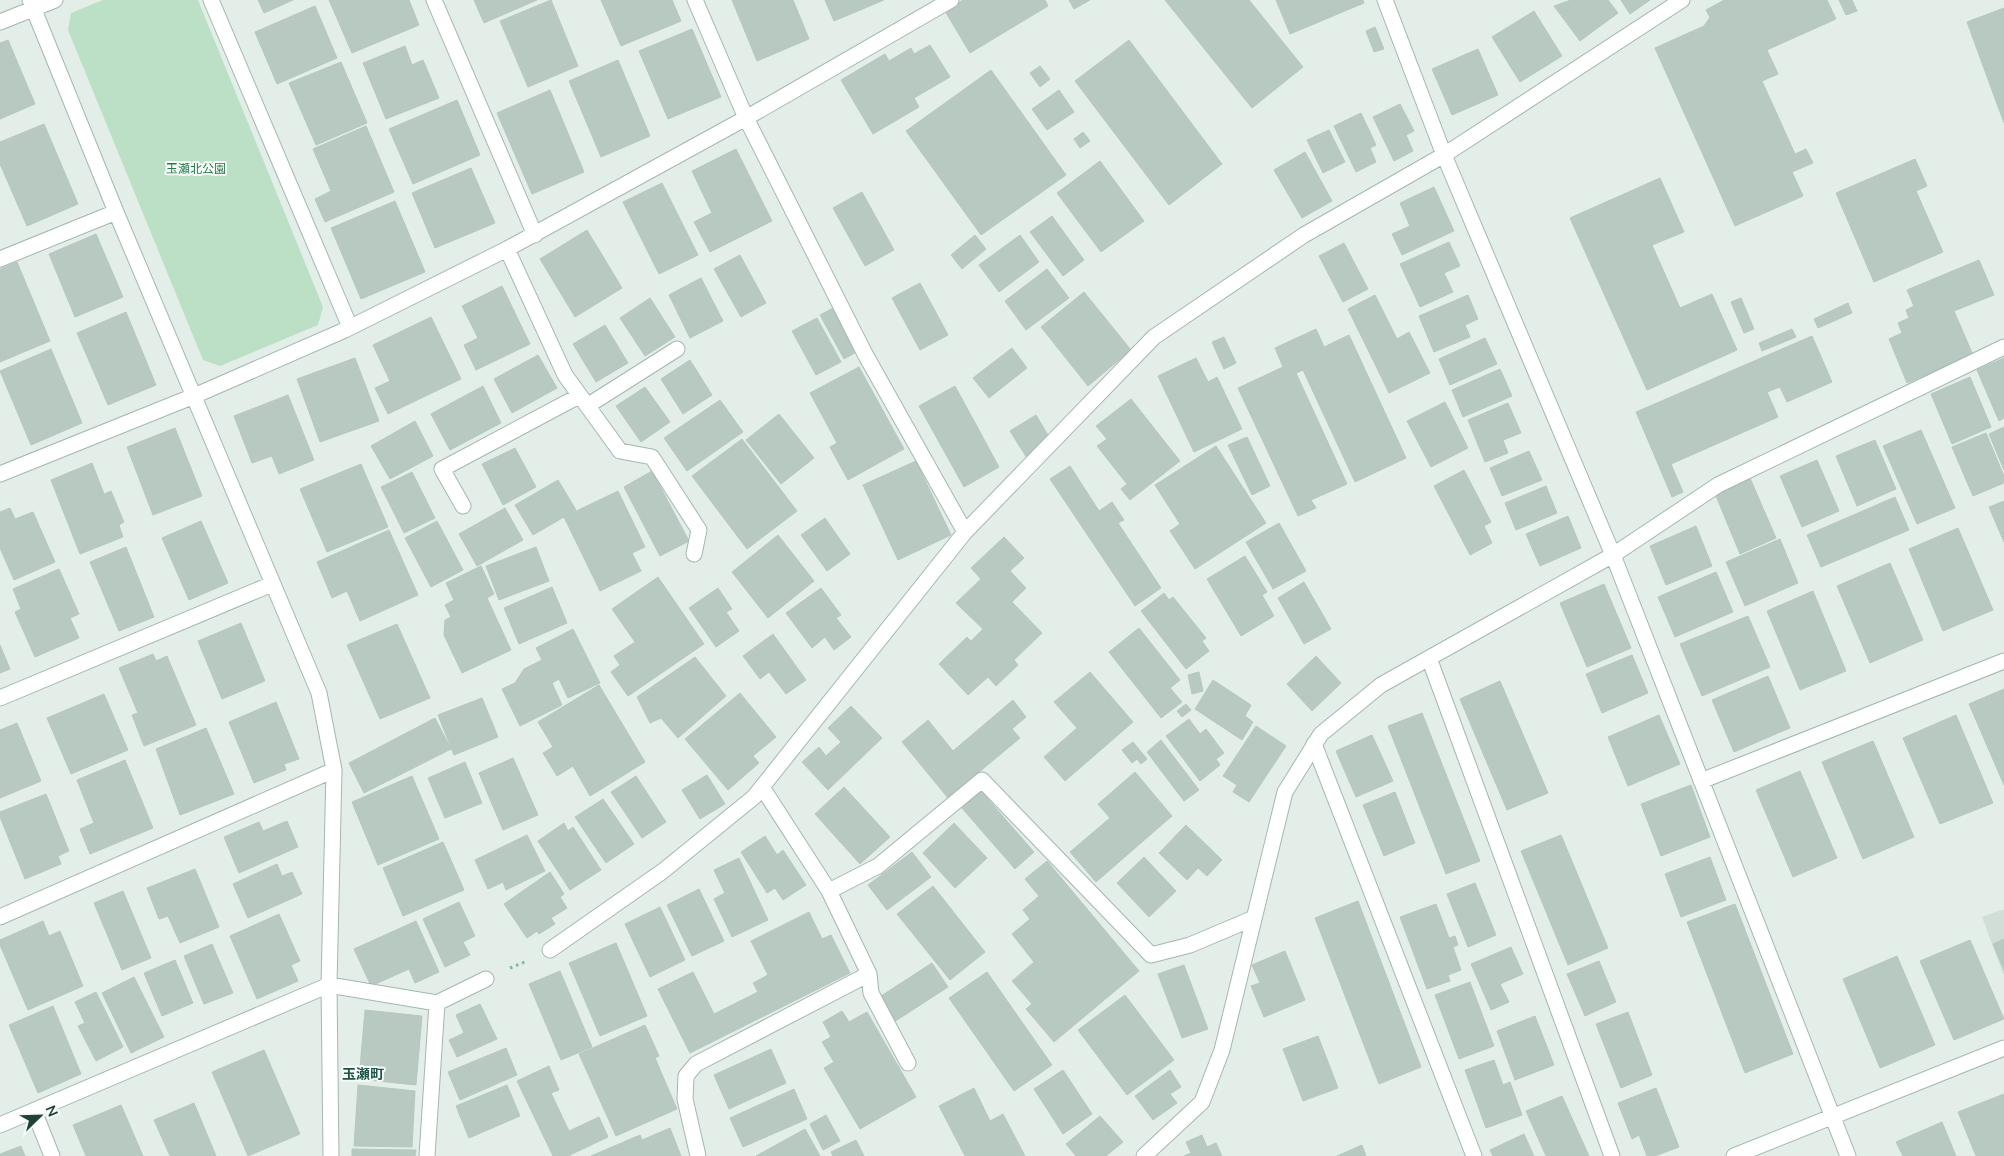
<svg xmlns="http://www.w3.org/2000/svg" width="2004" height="1156" font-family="Mulish,'Noto Sans JP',sans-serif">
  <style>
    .built { fill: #d1ded8 }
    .green { fill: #bbe0c6 }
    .building { fill: #b8c9c2; stroke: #b5c8c1 }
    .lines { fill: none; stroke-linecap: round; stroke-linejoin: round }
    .minor-casing { stroke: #a5b6b1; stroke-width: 17 }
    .path { stroke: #82b3a5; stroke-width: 3; stroke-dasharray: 2.5 4; stroke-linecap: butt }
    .minor { stroke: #fff; stroke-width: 15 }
    .labels { text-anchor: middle; stroke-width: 4; stroke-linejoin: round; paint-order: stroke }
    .park-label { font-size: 12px; fill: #2a794a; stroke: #f4faf7 }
    .neighbourhood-label { font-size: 14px; font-weight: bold; fill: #1d5447; stroke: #f4faf7 }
  </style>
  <rect width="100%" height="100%" fill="#e3eee9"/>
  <path class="built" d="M2004,909v67l-22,-59z"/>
  <path class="green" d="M103,0h95l125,307 -5,18 -98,41 -17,-6 -135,-330 3,-17z"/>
  <path class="building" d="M258,0h35l-29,13z
    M329,0h80l10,25 -67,28z
    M474,0h63l-53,23z
    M551,0l27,66 -50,21 -28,-66z
    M601,0h71l9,21 -60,25z
    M732,0h61l16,39 -52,22z
    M825,0h59l-50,21z
    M963,0h82l3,6 -78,47 -25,-42z
    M1069,0h21l-16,9z
    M1165,0h84l54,67 -51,41z
    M1276,0h87l1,3 -74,31z
    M1571,0h37l10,13 -38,28 -26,-35z
    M1621,0h29l-20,14z
    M1724,0h103l9,19 -69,31 11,24 -16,7 33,73 11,-5 7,14 -21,9 11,24 -68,30 -80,-178 49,-22 6,-9 -4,-7z
    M1839,0h13l5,11 -11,4z
    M315,6l22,52 -60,26 -22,-52z
    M2004,8v115l-37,-101z
    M1534,11l28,45 -42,26 -28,-45z
    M1375,27l9,22 -10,3 -8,-21z
    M692,29l29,68 -53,22 -29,-68z
    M8,40l27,64 -35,15v-76z
    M1129,40l93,124 -53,41 -94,-124z
    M930,45l20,32 -36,21 5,9 -46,27 -32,-54 44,-26 4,7 22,-13 3,6z
    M405,46l7,19 11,-5 16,38 -53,21 -23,-56z
    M1478,49l20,46 -46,20 -20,-46z
    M618,60l32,76 -49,21 -32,-76z
    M341,62l26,61 -51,22 -27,-62z
    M1040,66l10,13 -10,8 -10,-14z
    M991,70l75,105 -85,60 -75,-104z
    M550,90l34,82 -52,22 -35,-81z
    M1059,90l15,22 -27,18 -15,-21z
    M457,100l23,55 -67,29 -24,-55z
    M1400,104l14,27 -8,4 7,16 -19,10 -21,-44z
    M1361,113l15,32 -6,3 6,14 -20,10 -22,-46z
    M44,124l34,80 -51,22 -27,-62v-22z
    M366,126l28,66 -69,30 -10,-23 16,-8 -18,-42z
    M1329,130l16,32 -22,11 -16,-33z
    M1083,132l7,9 -10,7 -6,-9z
    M736,149l36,72 -62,31 -16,-30 18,-9 -20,-42z
    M1305,152l27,49 -30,17 -28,-48z
    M1915,159l12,27 -11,5 27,61 -69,30 -38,-89z
    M1100,161l44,60 -43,31 -44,-59z
    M471,168l24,55 -60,25 -23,-55z
    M1660,178l24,54 -32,13 28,63 32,-14 25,56 -90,40 -77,-172z
    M662,183l36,72 -39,19 -36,-72z
    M1434,187l20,44 -52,24 -10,-21 18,-8 -10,-23z
    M862,192l32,58 -29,16 -32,-58z
    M395,201l30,71 -64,27 -30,-71z
    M1052,216l32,44 -21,16 -33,-44z
    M587,230l35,58 -47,29 -35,-58z
    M96,234l27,63 -48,20 -26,-63z
    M975,235l11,14 -24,20 -11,-14z
    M1020,235l19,27 -40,30 -20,-27z
    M1449,242l11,24 -16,7 9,19 -33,15 -20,-43z
    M1344,243l24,46 -25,13 -24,-46z
    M740,255l26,48 -25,14 -27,-48z
    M1979,260l15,35 -40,16 19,44 -66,28 -18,-44 13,-6 -4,-10 11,-5 -3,-8 8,-4 -7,-16z
    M17,262l33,79 -50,21v-93z
    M1047,269l22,29 -43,32 -21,-29z
    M701,278l22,43 -33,17 -21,-43z
    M920,283l28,52 -28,15 -28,-52z
    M502,286l28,58 -54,26 -12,-25 14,-7 -16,-32z
    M1084,292l47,58 -43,36 -47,-59z
    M1375,295l22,44 12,-7 21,41 -41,20 -41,-84z
    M1468,295l10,24 -13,6 5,12 -36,15 -15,-36z
    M650,298l25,39 -30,19 -25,-38z
    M1741,298l13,31 -10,4 -13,-31z
    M1848,303l4,10 -34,15 -4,-9z
    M835,307l23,44 -14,8 -24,-44z
    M126,312l30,73 -48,20 -31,-72z
    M431,317l30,62 -73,35 -13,-26 15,-7 -17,-36z
    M817,318l24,44 -25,13 -24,-44z
    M605,325l23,38 -32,19 -23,-38z
    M1316,329l8,18 25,-12 57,123 -51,24 -52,-112 -7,3 51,111 -36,16 5,8 -18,8 -60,-128 45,-21 -8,-19z
    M1792,329l4,8 -34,14 -3,-8z
    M1812,336l20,46 -45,20 -7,-15 -13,5 11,25 -107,47 12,28 -11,5 -36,-85z
    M1224,337l12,26 -12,6 -12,-27z
    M1485,338l12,26 -47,21 -11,-26z
    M1012,348l15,20 -38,30 -16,-20z
    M51,349l31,74 -51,22 -31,-74z
    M538,355l19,33 -45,25 -18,-34z
    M355,358l24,63 -59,21 -23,-63z
    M1196,358l12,24 9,-5 25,52 -48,23 -36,-76z
    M2004,358v60l-5,3 -22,-51z
    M690,360l22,35 -29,19 -22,-35z
    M859,367l45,82 -56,31 -18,-33 7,-4 -27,-50z
    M1500,369l12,27 -49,21 -11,-27z
    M1970,377l21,50 -39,17 -21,-50z
    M483,386l18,37 -51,27 -19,-36z
    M955,386l44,81 -35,20 -45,-81z
    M645,387l25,35 -29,20 -25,-36z
    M288,395l26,65 -35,14 -7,-18 -20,7 -18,-47z
    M1131,399l49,62 -50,39 -9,-11 6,-5 -30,-38 10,-7 -11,-13z
    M720,400l23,32 -56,39 -23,-33z
    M1445,402l23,46 -37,19 -24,-46z
    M1508,403l13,30 -18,7 5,13 -23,9 -17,-42z
    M779,414l35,44 -33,26 -35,-44z
    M1036,415l13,22 -19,26 -20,-32z
    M415,421l18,35 -43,23 -19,-33z
    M2004,427v43l-15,-36z
    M175,428l27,68 -49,19 -26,-68z
    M1921,430l34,78 -38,16 -34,-78z
    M1986,433l18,43v7l-31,13 -21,-49z
    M1247,437l23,49 -18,9 -24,-50z
    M742,439l55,72 -50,38 -55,-73z
    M1875,440l21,49 -39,17 -21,-50z
    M1216,446l50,77 -71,46 -25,-38 10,-7 -25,-39z
    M515,448l21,39 -33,18 -21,-41z
    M1529,451l13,29 -40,16 -12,-28z
    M1817,460l22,51 -37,16 -22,-51z
    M916,461l35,74 -53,25 -35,-75z
    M92,463l12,31 7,-3 13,31 -5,3 4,12 -43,17 -29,-74z
    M361,464l27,63 -61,25 -27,-63z
    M1070,466l29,45 13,-9 12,18 -6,3 43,65 -26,18 -85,-127z
    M1464,470l27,52 -7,4 8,17 -22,12 -36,-69z
    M652,471l37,70 -29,15 -36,-69z
    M412,472l23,46 -31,15 -23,-46z
    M1750,478l26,60 -36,16 -24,-58z
    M558,480l18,30 -43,25 -18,-30z
    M1546,486l11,27 -41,17 -11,-27z
    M618,491l27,56 -13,6 9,18 -41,20 -36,-74z
    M1895,497l14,33 -88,37 -14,-32z
    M2004,501v41l-15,-35z
    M10,508l5,11 18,-7 22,50 -41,18 -14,-32v-36z
    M505,508l18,32 -46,26 -18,-32z
    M1568,516l13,32 -41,18 -14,-32z
    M825,518l25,36 -23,17 -26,-36z
    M201,521l27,62 -39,17 -27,-62z
    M437,521l26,49 -32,17 -26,-49z
    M1279,523l27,48 -33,18 -27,-47z
    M1696,526l16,40 -46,19 -16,-39z
    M1958,528l35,82 -50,21 -34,-82z
    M389,530l29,65 -58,26 -13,-30 -15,7 -15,-36z
    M778,535l36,46 -46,37 -36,-46z
    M1004,537l20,21 -14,13 16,17 -14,14 30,31 -28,27 4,5 -22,21 -8,-9 -20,18 -29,-31 28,-27 4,4 12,-12 -27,-26 25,-24 -10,-11z
    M1780,539l18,44 -53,23 -19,-44z
    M126,547l28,70 -35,14 -29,-69z
    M536,547l13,34 -50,19 -13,-34z
    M1245,556l22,36 -5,3 12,21 -33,20 -34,-57z
    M1890,563l33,77 -53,23 -33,-77z
    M481,566l13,28 -7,4 24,52 -49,23 -18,-38 1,-15 6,-3 -6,-12 9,-5 -8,-17z
    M59,569l20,45 -9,4 9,20 -44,19 -20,-45 6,-3 -8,-20z
    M1716,572l17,40 -58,25 -17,-40z
    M658,577l46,67 -76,52 -17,-24 9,-7 -6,-9 21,-14 -23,-33z
    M1304,582l27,47 -27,15 -26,-46z
    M1604,584l27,64 -44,19 -27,-64z
    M552,587l15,36 -48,21 -15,-36z
    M718,588l14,21 -6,3 13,19 -23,16 -27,-39z
    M821,588l20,27 -5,3 15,19 -17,13 -9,-13 -13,11 -26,-35z
    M1813,591l33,80 -46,19 -33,-79z
    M1164,593l5,7 4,-3 33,41 -4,3 7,10 -23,18 -45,-58z
    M1748,616l22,51 -68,29 -22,-52z
    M241,623l24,58 -43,18 -24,-58z
    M397,624l33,74 -50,21 -33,-74z
    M1139,628l41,52 -10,8 12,14 -21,16 -52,-66z
    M573,629l27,54 -32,15 -9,-19 -7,4 10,22 -42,21 -18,-37 13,-6 9,-14 18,-9 -6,-12z
    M773,634l33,46 -20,14 -17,-22 -9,7 -17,-23z
    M0,645l10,24 -10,4z
    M153,654l3,7 11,-5 29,69 -52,21 -12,-31 6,-2 -19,-45z
    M1632,655l16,38 -46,20 -16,-39z
    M1316,656l25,27 -29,28 -25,-27z
    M695,657l31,39 -48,42 -17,-20 -11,5 -13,-26z
    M1090,672l43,50 -68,59 -21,-24 33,-29 -23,-26z
    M1199,672l4,19 -11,3 -4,-19z
    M1768,676l22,52 -56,24 -22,-52z
    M1213,680l38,25 -6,11 8,6 -11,18 -47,-31z
    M1500,681l48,112 -41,17 -47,-111z
    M599,685l46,77 -55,34 -17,-30 -16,10 -14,-23 10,-6 -15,-25z
    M2004,689v96l-35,-81z
    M740,693l36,44 -23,19 6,7 -31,27 -43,-51z
    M104,694l24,56 -57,24 -24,-56z
    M482,698l16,39 -44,18 -16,-40z
    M1013,700l13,17 -14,12 8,9 -72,60 -46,-56 26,-22 25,31z
    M276,702l23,57 -15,5 2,6 -32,13 -25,-61z
    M1186,704l5,6 -9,7 -5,-6z
    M851,706l31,32 -54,52 -26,-28 17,-15 7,9 15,-14 -13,-14z
    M1422,713l58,148 -34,13 -58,-148z
    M1659,715l21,49 -52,22 -20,-49z
    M1956,715l37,88 -53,21 -37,-86z
    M435,718l16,31 -87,44 -15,-30z
    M1189,719l11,15 6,-5 18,24 -8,6 4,6 -20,16 -34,-45z
    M17,723l24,58 -41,17v-68z
    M1256,726l30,20 -37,56 -16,-10 4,-7 -14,-9z
    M206,728l28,66 -54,21 -24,-66z
    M1372,735l21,46 -37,16 -20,-46z
    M1161,740l38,50 -15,11 -37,-49z
    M1873,741l41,96 -51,22 -41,-97z
    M1133,742l14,17 -6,5 -4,-5 -5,4 -10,-13z
    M513,758l25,57 -35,15 -24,-57z
    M125,760l28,68 -63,26 -10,-25 14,-6 -17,-43z
    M465,762l17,41 -37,15 -17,-40z
    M1800,771l37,87 -44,19 -37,-87z
    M1135,772l37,44 -76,66 -26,-30 40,-34 -12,-14z
    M707,775l18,29 -25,15 -18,-29z
    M412,776l27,63 -61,26 -26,-63z
    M636,776l30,46 -24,16 -31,-46z
    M1691,785l19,52 -49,19 -20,-52z
    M844,787l46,50 -30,27 -45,-50z
    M980,790l54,62 -19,17 -54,-62z
    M1395,792l20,51 -31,13 -21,-51z
    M46,794l23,57 -11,5 3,8 -36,15 -25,-62v-5z
    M603,799l31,45 -28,19 -31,-46z
    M287,821l11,26 -59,26 -15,-36 35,-15 4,9z
    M564,823l4,8 5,-4 28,43 -31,20 -32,-49z
    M954,823l33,35 -32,30 -32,-35z
    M1186,825l36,35 -15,16 -9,-8 -11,12 -28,-27z
    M527,835l18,36 -39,19 -3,-8 -15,7 -13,-29z
    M1561,835l47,113 -40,17 -47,-114z
    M765,836l12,19 6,-5 23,35 -23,15 -8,-12 -8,5 -26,-41z
    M443,842l21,48 -61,26 -20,-48z
    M912,852l19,25 -44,33 -19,-25z
    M1144,857l32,34 -27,26 -32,-34z
    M1710,857l16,43 -45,17 -16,-43z
    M739,858l29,62 -36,17 -18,-38 11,-6 -11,-23z
    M1047,861l92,110 -85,71 -28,-33 6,-5 -20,-23 22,-19 -22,-28 18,-15 -7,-9 16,-14 -14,-17z
    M277,864l5,12 10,-4 10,22 -54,24 -15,-34z
    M195,869l24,58 -39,16 -12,-27 -9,3 -12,-31z
    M550,872l14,22 -4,3 7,11 -16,10 4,6 -16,10 -2,-3 -10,7 -23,-34z
    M1475,883l21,52 -28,12 -21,-53z
    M933,886l52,66 -35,28 -53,-66z
    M699,889l25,52 -32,15 -25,-51z
    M123,891l28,67 -29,12 -28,-67z
    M1358,901l63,166 -42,17 -64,-166z
    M459,902l16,34 -12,6 7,13 -25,12 -22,-48z
    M1436,904l13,34 6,-2 3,9 -5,2 8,23 -13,5 2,6 -23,8 -27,-72z
    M1735,904l58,150 -48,19 -58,-151z
    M660,907l25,53 -35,17 -25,-53z
    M809,912l13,27 9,-4 19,38 -160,80 -32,-64 35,-17 21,42 44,-22 -5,-9 15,-8 -17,-34z
    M279,914l21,47 -9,4 7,16 -41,18 -27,-63z
    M43,921l6,15 11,-5 23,55 -55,24 -28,-65v-5z
    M416,921l23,51 -24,11 -6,-14 -38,17 -17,-37z
    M2004,939v31l-11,-26z
    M1970,940l34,79 -50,21 -34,-79z
    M616,943l31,73 -47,20 -31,-73z
    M212,944l21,49 -29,11 -20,-48z
    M1511,947l12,27 -23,10 9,18 -18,8 -20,-46z
    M1285,951l20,49 -41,17 -13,-31 9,-3 -8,-18z
    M1897,956l38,89 -55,23 -37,-89z
    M175,960l18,43 -31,13 -18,-43z
    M1599,961l17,41 -31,14 -18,-42z
    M932,963l16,24 -54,35 -16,-24z
    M1184,965l24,64 -26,9 -24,-64z
    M560,971l32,76 -31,13 -32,-76z
    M987,972l65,93 -38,26 -65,-93z
    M134,977l30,60 -33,16 -29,-60z
    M1470,982l24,64 -35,13 -24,-64z
    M96,992l27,55 -27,14 -18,-35 7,-3 -10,-21z
    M1125,995l49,65 -47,35 -49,-65z
    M480,1004l17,35 -40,18 -8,-17 15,-7 -8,-18z
    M53,1006l28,68 -43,19 -29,-68z
    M365,1010l57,6 -6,69 -57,-6z
    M842,1011l7,11 18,-10 49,85 -56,32 -36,-61 10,-6 -12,-20 9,-5 -8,-15z
    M1628,1012l24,63 -31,13 -25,-64z
    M1535,1016l19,49 -39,15 -18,-49z
    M645,1025l14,31 -4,2 22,51 -61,27 -37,-82z
    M1318,1036l20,52 -35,13 -20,-52z
    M506,1048l11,27 -57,25 -12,-28z
    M771,1049l15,34 -57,26 -15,-34z
    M264,1050l36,84 -52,22 -36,-84z
    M1494,1060l9,25 7,-3 12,33 -36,13 -21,-58z
    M549,1066l10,24 -8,3 18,38 30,-14 9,20 -40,19h-15l-36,-75z
    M1063,1070l29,44 -29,20 -29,-45z
    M1170,1070l11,17 -11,7 7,9 -24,17 -18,-24z
    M358,1085l57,6 -3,56 -58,-1z
    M507,1085l13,31 -51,22 -13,-32z
    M974,1088l16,33 13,-7 22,42h-60l-26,-50z
    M1656,1088l23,59 -24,9h-8l-8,-21 -7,4 -14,-36z
    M794,1089l13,30 -64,28 -13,-29z
    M2004,1094v62h-28l-18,-44z
    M1562,1096l27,60h-43l-20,-45z
    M194,1103l22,53h-46l-16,-36z
    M121,1105l22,51h-57l-13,-31z
    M826,1115l14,26 -17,9 -13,-26z
    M1100,1116l23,26 -17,14h-30l-10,-12z
    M1942,1122l14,34h-53l-7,-14z
    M670,1128l11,28h-90l49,-21 2,5z
    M805,1129l15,27h-64z
    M1524,1134l10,22h-41l-3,-6z
    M1202,1135l5,12 9,-4 6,13h-38l7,-3 -5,-11z
    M856,1140l8,16h-31l-2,-4z
    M1362,1145l4,11h-29z
    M21,1146l4,10h-25v-2z
    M352,1149l64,1 -1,6h-63z"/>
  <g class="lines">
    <g class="minor-casing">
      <path id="minor" d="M30,0l86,212 203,481 15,77 -5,215 2,171
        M211,0l139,327
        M434,0l101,235
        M695,0l51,118 119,236 100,178
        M1385,0l59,155 169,400 235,601
        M0,22l55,-22
        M507,249l58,126 55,76 32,6 47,73 -5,24
        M0,259l116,-47
        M587,406l90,-57
        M0,474l194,-78 151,-66 162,-81 239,-131 205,-118
        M463,506l-21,-37 137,-73
        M1429,658l183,498
        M0,698l272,-114
        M1314,744l160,412
        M1701,781l303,-120
        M762,787l67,104 40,83 2,19 37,70
        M829,891l49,-25 104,-86 169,175 39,-10 64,-27
        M0,917l334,-147
        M550,950l113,-79 91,-74 211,-265 189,-195 150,-102 140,-80 238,-155
        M34,1111l18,45
        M0,1125l329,-140 108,18 49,-24
        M427,1156l10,-153
        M698,1156l-13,-57 1,-23 10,-12 173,-90
        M1144,1156l58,-54 20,-52 63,-258 36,-58 60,-49 232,-130 105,-70 286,-138
        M1734,1156l270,-108"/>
    </g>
    <path class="path" d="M510,968l17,-7"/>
    <use href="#minor" class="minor"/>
  </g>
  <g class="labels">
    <g class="park-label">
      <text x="196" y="173">玉瀬北公園</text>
    </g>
    <g class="neighbourhood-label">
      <text x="363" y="1079">玉瀬町</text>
    </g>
  </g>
  <g transform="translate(40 1116) rotate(67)" stroke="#f4faf7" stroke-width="4" paint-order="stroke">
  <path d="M0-4L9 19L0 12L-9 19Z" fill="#224039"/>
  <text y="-8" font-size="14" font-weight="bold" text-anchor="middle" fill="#224039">N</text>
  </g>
</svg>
